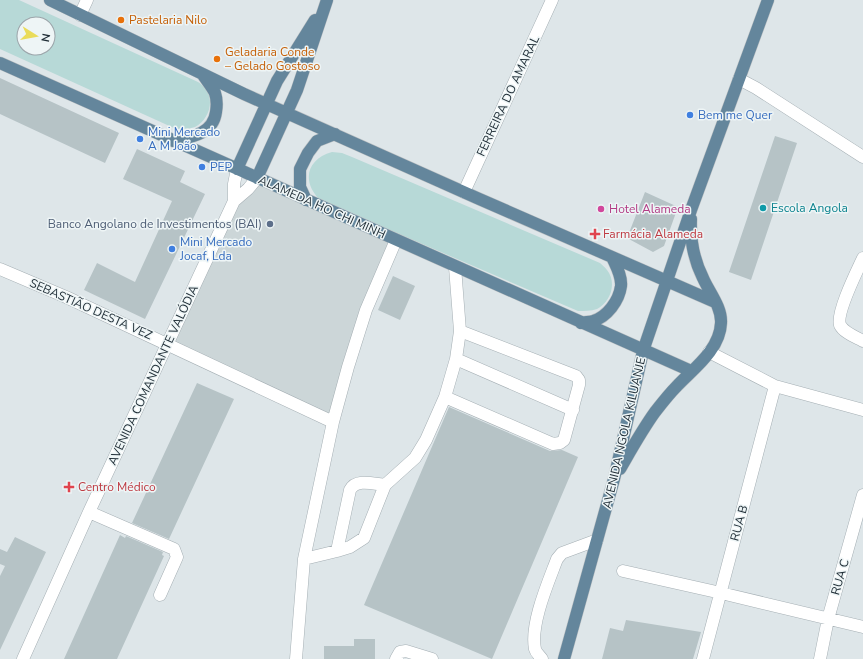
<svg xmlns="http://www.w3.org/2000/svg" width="863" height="659" font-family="'Nunito Sans',sans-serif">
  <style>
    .built { fill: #ccd6d8 }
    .green { fill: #b7d9d7; fill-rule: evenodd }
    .building { fill: #b6c3c6 }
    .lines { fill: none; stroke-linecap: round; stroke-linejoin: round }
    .minor-casing { stroke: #a5afb4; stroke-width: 13 }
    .major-casing { stroke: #bcc0c3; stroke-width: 13 }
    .minor { stroke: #fff; stroke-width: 12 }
    .major { stroke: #64869c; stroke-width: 12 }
    .food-dot { fill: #e8710a; stroke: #eef5f6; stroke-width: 1.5 }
    .shop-dot { fill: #3f7fe0; stroke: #eef5f6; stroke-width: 1.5 }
    .culture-dot { fill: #0f9aa8; stroke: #eef5f6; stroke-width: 1.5 }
    .hotel-dot { fill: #d1479c; stroke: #eef5f6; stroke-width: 1.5 }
    .service-dot { fill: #5c6f8a; stroke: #eef5f6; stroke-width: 1.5 }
    .health-dot { fill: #e0444e; stroke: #eef5f6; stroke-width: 1.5 }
    .labels { text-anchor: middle; stroke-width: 3; stroke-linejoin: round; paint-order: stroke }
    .food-label { font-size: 12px; fill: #c56008; stroke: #eef5f6; text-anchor: start }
    .street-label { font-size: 12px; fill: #202e37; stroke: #eef5f6 }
    .shop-label { font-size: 12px; fill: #366cbe; stroke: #eef5f6; text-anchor: start }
    .culture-label { font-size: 12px; fill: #0d838f; stroke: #eef5f6; text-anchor: start }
    .hotel-label { font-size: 12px; fill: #b23c85; stroke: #eef5f6; text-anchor: start }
    .service-label { font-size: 12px; fill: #4e5e75; stroke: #eef5f6; text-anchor: end }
    .health-label { font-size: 12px; fill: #be3a42; stroke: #eef5f6; text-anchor: start }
  </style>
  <rect width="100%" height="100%" fill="#dee6e9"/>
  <path class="built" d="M257,178l139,62 -63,182 -165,-78 66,-143z"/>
  <path class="green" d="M0,0h19l179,82c2,1 5,4 7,6 10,12 4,32 -10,39 -6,2 -13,2 -19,2l-176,-80zM24,24h24v24h-24z
    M332,152l10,1 10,4 248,106c2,2 5,4 7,7 10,12 4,32 -10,39 -6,2 -13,2 -19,2l-258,-111c-19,-19 -13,-41 12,-48z"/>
  <path class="building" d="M0,78l119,55 -14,30 -105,-49z
    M775,136l22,7 -46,137 -22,-8z
    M137,149l48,22 -5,11 25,12 -60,125 -61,-29 13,-27 38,19 37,-81 -49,-22z
    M645,192l33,15 -14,39 -11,6 -26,-14z
    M393,276l22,10 -15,34 -22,-10z
    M197,383l37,16 -65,140 -37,-16z
    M449,407l101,44 12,-1 16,7 -86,202 -128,-54z
    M120,535l5,3 1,-2 37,16 -1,3 2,1 -47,103h-53z
    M15,537l31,15 -46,98v-74l5,-10 -5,-2v-15l7,3z
    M626,620l75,12 -8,27h-91l8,-31 13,3z
    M354,639h21v20h-51v-13h30z"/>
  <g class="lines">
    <g class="minor-casing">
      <path id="minor" d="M80,15l7,-15
        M739,79l17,9 107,69
        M464,192l88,-192
        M234,201l14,-12 9,-11
        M863,258c-6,13 -27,55 -23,67 4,8 16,12 23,16
        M0,269l66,28 267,125
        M709,352l66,34 88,24
        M456,359l117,51
        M445,397l108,47 7,-1 4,-3 15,-55v-5l-3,-4 -116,-45
        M89,512l85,37 3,8 -17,38
        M337,551l13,-61c6,-12 24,-6 35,-5
        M304,559l33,-8 13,-4 14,-9 21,-53 30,-27 11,-18 19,-43 11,-38 4,-28 -5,-64
        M623,571l98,22 142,34
        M23,659l66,-147 145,-311v-17l3,-15
        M296,659l8,-100 29,-137 15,-55 18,-57 30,-70
        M396,659l4,-7 6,-1 26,8
        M542,659c-2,-3 -6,-6 -7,-10 -5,-25 13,-66 22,-90l5,-6 35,-13
        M703,659l72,-273
        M820,659l8,-40 35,-124"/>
    </g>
    <g class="major-casing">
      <path id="major" d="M50,0l194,94 233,104 238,104
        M0,63l691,308
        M173,141c19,-4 40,-7 43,-29 1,-6 1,-13 -1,-19 -3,-6 -8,-12 -12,-18
        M237,169l40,-88 38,-61
        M257,178l40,-88 30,-90
        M306,200l-6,-13v-18l8,-16 9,-12 18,-7
        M581,323c4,-1 8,-1 12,-2 14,-4 26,-20 28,-35 1,-10 -5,-20 -9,-29
        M620,469c11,-19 22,-39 35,-57 7,-9 14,-18 22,-26 16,-17 43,-36 44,-63 1,-16 -12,-31 -18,-45 -9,-18 -13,-38 -12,-59
        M564,659l50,-180 29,-128 48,-141 77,-210"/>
    </g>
    <use href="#minor" class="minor"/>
    <use href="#major" class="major"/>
  </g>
  <g class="food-dot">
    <circle cx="121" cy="20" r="4"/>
    <circle cx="217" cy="59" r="4"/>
  </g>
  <g class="shop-dot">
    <circle cx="690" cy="115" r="4"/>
    <circle cx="140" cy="139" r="4"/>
    <circle cx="202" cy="167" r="4"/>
    <circle cx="172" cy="249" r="4"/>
  </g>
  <circle class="culture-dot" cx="763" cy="208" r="4"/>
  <circle class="hotel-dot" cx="601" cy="209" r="4"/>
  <circle class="service-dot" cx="270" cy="224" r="4"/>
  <g class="health-dot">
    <path d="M593 228h4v4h4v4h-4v4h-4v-4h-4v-4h4z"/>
    <path d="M67 481h4v4h4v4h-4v4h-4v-4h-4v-4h4z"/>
  </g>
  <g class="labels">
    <g class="food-label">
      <text x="129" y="24">Pastelaria Nilo</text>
      <text x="225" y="56">Geladaria Conde<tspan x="225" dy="14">– Gelado Gostoso</tspan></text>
    </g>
    <g class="street-label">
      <text transform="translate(508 96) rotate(-65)" y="4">FERREIRA DO AMARAL</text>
      <text transform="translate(322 207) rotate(24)" y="4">ALAMEDA HO CHI MINH</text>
      <text transform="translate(91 309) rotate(24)" y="4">SEBASTIÃO DESTA VEZ</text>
      <text transform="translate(153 375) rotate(-65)" y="4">AVENIDA COMANDANTE VALÓDIA</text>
      <text transform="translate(624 433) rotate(-77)" y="4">AVENIDA NGOLA KILUANJE</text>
      <text transform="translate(739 523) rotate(-75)" y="4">RUA B</text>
      <text transform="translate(840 577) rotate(-74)" y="4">RUA C</text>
    </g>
    <g class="shop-label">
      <text x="698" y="119">Bem me Quer</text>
      <text x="148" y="136">Mini Mercado<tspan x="148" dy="14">A M João</tspan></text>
      <text x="210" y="171">PEP</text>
      <text x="180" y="246">Mini Mercado<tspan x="180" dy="14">Jocaf, Lda</tspan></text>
    </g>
    <g class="culture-label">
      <text x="771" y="212">Escola Angola</text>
    </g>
    <g class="hotel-label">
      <text x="609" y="213">Hotel Alameda</text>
    </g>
    <g class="service-label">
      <text x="262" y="228">Banco Angolano de Investimentos (BAI)</text>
    </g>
    <g class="health-label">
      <text x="603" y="238">Farmácia Alameda</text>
      <text x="78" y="491">Centro Médico</text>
    </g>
  </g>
  <g transform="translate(36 36) rotate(101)"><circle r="19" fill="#eef5f6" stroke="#9ca5aa"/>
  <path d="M0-3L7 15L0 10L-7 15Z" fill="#eadc5a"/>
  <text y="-6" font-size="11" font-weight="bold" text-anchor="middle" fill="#202e37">N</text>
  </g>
</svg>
